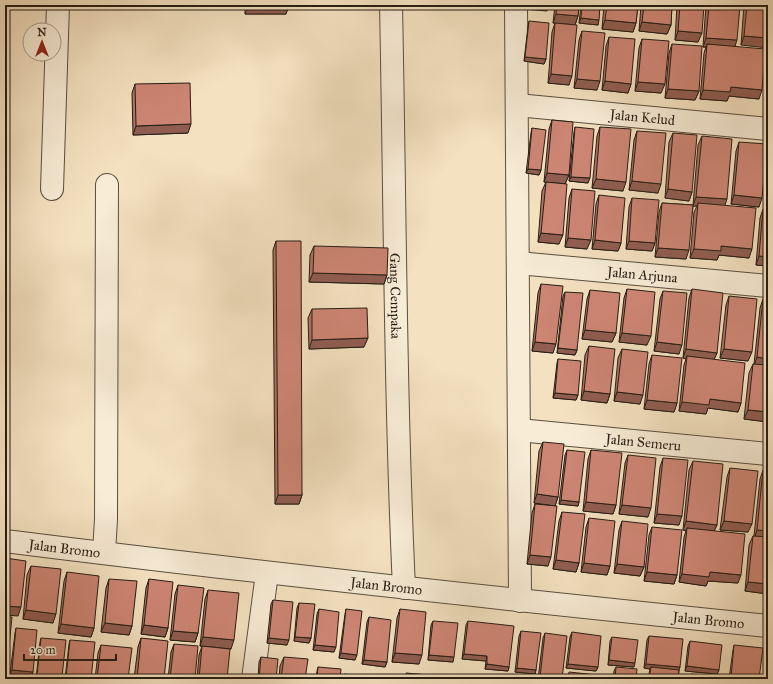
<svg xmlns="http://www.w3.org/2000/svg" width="773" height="684" font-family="'IM FELL Great Primer',serif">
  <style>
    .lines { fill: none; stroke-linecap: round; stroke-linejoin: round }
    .street-casing { stroke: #594e3f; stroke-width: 24 }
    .street { stroke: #f8ecd6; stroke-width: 22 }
    .wall { fill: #b07264; stroke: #251d14 }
    .shaded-wall { fill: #905d51; stroke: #251d14 }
    .building { fill: #cd8574; stroke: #251d14 }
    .labels { text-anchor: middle; stroke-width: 3.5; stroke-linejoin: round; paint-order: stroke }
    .street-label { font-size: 14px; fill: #251d14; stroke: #f8ecd6 }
  </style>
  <rect width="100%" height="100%" fill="#f4e1c0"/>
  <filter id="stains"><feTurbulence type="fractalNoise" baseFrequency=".005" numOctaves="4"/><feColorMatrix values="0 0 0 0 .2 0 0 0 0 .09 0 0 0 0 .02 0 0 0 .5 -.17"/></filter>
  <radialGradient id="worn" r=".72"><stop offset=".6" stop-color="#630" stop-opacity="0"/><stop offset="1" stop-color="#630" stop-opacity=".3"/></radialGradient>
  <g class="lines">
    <g class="street-casing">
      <g id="street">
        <path id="s1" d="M391,5c4,194 4,389 13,583"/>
        <path d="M516,5l4,596"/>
        <path id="s2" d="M517,105l251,24"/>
        <path d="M52,189l6,-184"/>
        <path id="s3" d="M518,263l250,23"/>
        <path id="s4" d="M519,430l249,24"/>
        <path id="s5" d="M5,541c254,32 508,59 763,85"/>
        <path d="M104,553l2,-34 1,-334"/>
        <path d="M253,679l14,-106"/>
      </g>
    </g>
    <use href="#street" class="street"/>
  </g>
  <path class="wall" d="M245,5h44l-3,9h-41z
    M555,5h24l-1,11 -3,9 -22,-2z
    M581,5h19l-2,20 -19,-2z
    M604,5h34l-2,18 -3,9 -31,-3z
    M641,5h31l-1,20 -4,9 -28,-3z
    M677,5h27l-6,37 -23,-2z
    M706,5h34l-5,42 24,52 -30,-3 -2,5 -27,-2 4,-46 2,-6h-3z
    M744,5h24l-27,40z
    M529,21l17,38 -2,5 -20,-3 4,-35z
    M555,23l14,62 -21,-2 4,-51z
    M582,31l15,59 -23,-2 5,-48z
    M609,37l22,47 -3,9 -26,-3 4,-44z
    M642,39l19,54 -26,-2 4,-43z
    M672,44l27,47 -4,9 -30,-2 4,-45z
    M768,81v26l-2,-1z
    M135,84l53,49 -55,2 -1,-42z
    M552,120l17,55 -4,9 -21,-2 5,-53z
    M575,127l13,56 -19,-2 5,-49z
    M600,127l23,64 -31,-3 5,-52z
    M532,128l9,42 -2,5 -13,-2 5,-40z
    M637,131l21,62 -29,-3 5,-50z
    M673,133l19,59 -3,9 -24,-3 4,-56z
    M702,136l23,70 24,52 -30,-3 -2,5 -27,-2 4,-46 3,-6h-4l-7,53 -31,-2 4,-45 3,-9 31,2 5,-60z
    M739,142l20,65 -28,-3 5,-53z
    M768,169v97l-12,-1 4,-47 3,-9h1z
    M546,182l13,62 -21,-2 4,-51z
    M572,189l15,60 -22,-2 4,-49z
    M599,195l22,48 -3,8 -26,-2 4,-45z
    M632,198l23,45 -3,8 -26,-2 3,-42z
    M276,241l26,254 -3,9h-24l-2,-254z
    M314,246l73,29 -3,9 -75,-2 1,-27z
    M541,284l12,69 -21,-2 6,-58z
    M627,289l20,56 -28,-3 5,-44z
    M692,289l25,64 -3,6 27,44 -3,9 -30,-4 -2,6 -27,-3 5,-46 2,-6 -3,-1 6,-60z
    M590,290l26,43 -4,9 -30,-3 5,-40z
    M663,291l16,63 -25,-3 6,-52z
    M565,292l12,58 -2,5 -18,-2 6,-57z
    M729,296l19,65 -28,-3 6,-53z
    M763,299l5,123 -24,-3 5,-46 4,-9h1l6,-56z
    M312,309l52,38 -55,2 -1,-31z
    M589,346l21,48 -3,9 -26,-3 4,-45z
    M622,349l18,55 -26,-3 4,-43z
    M652,355l25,48 -3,9 -30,-3 5,-45z
    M558,359l20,36 -2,5 -23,-2 4,-35z
    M543,442l15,55 -3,9 -21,-3 5,-52z
    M567,450l12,52 -1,4 -19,-2 6,-49z
    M591,450l25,55 -3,9 -30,-3 5,-52z
    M628,455l20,62 -29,-3 6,-51z
    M663,458l16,67 -25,-2 6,-56z
    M693,461l24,64 -3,6 24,52 -30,-2 -2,5 -27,-4 5,-45 2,-6 -3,-1 6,-60z
    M730,468l18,64 -28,-2 7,-53z
    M763,470l5,124 -23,-3 4,-46 4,-9h1l6,-57z
    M535,504l13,62 -21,-2 5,-51z
    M562,512l17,51 -3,9 -23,-3 6,-48z
    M589,518l21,48 -3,9 -26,-3 5,-45z
    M622,521l22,46 -4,9 -26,-3 5,-43z
    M652,527l25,48 -3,9 -30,-3 5,-46z
    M31,566l22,57 -30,-4 4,-44z
    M67,572l27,56 -3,9 -33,-4 6,-52z
    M109,579l23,47 -3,9 -28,-3 5,-44z
    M149,579l19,49 -3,9 -24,-3 5,-46z
    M178,585l20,48 -3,9 -25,-2 5,-46z
    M208,590l23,59 -31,-3 5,-47z
    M273,600l14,45 -20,-2 4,-39z
    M299,603l12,35 -2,5 -15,-2 3,-33z
    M319,609l15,43 -21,-2 4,-36z
    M346,609l9,51 -16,-2 6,-44z
    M400,609l19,55 -27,-2 5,-44z
    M369,617l18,45 -2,5 -23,-3 5,-42z
    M433,621l20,41 -25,-2 3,-35z
    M468,621l41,46 -1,4 -23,-2 1,-8 -24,-2 4,-34z
    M16,628l17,44 -2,4 -21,-2 5,-41z
    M521,631l15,39 -1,4 -20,-2 4,-36z
    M572,632l26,35 -2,4 -30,-3 4,-31z
    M545,633l17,46h-24l5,-41z
    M649,636l31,31 -1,3 -1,9h-30l2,-10 -6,-1 3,-28z
    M612,637l22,30 -26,-2 2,-24z
    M41,638l21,39v2h-26l4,-37z
    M141,638l23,41h-30l4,-32z
    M70,640l21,39h-26l4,-35z
    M690,641l29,29 -2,4 -32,-3 3,-25z
    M174,644l21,35h-27l3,-27z
    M101,645l27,34h-33l3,-26z
    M734,645l25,34h-30l4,-29z
    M202,646l25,33h-30l2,-24z
    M261,657l15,22h-18l1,-17z
    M284,657l21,22h-26l1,-13z
    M318,667l22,12h-24l1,-8z
    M616,667l20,12h-23l1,-8z"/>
  <path class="shaded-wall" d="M289,5l-3,9h-41l3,-8z
    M525,5h24l-2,6 -23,-2z
    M556,14l22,2 -3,9 -22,-2z
    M581,18l18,2 -1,5 -19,-2z
    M605,20l31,3 -3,9 -31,-3z
    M642,22l29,3 -4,9 -28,-3z
    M678,31l24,2 -4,9 -23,-2z
    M744,36l24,2v10l-27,-3z
    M706,38l31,2 -3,9 -27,-5 -1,3h-3z
    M525,57l21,2 -2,5 -20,-3z
    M551,74l21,2 -3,9 -21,-2z
    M577,79l23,2 -3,9 -23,-2z
    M605,81l26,3 -3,9 -26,-3z
    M638,82l27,2 -4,9 -26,-2z
    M731,87l31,3 -3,9 -30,-3 -2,5 -27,-2 3,-9z
    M668,89l31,2 -4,9 -30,-2z
    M768,100v7l-2,-1z
    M191,124l-3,9 -55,2 3,-9z
    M528,169l13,1 -2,5 -13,-2z
    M547,173l22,2 -4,9 -21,-2z
    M571,177l19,1 -2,5 -19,-2z
    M596,179l30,3 -3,9 -31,-3z
    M632,181l29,3 -3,9 -29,-3z
    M668,189l24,3 -3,9 -24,-3z
    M734,195l28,3 -3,9 -28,-3z
    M696,197l31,2 -3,9 -26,-5 -1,3h-4z
    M768,203v9h-4z
    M541,233l22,2 -4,9 -21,-2z
    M568,238l23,2 -4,9 -22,-2z
    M595,240l26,3 -3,8 -26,-2z
    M629,241l26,2 -3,8 -26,-2z
    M721,246l31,3 -3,9 -30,-3 -2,5 -27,-2 4,-9z
    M658,248l31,2 -3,9 -31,-2z
    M759,256l9,1v9l-12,-1z
    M313,273l74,2 -3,9 -75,-2z
    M585,330l31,3 -4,9 -30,-3z
    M622,333l29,3 -4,9 -28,-3z
    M368,338l-4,9 -55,2 3,-9z
    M535,342l21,2 -3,9 -21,-2z
    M657,342l25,3 -3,9 -25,-3z
    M558,348l19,2 -2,5 -18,-2z
    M686,349l31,4 -4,9 -26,-6 -1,3 -3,-1z
    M724,349l28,3 -4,9 -28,-3z
    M757,357l11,2v9l-14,-2z
    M584,391l26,3 -3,9 -26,-3z
    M617,392l26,3 -3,9 -26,-3z
    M555,393l23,2 -2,5 -23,-2z
    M710,399l31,4 -3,9 -30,-4 -2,6 -27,-3 3,-9z
    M647,400l30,3 -3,9 -30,-3z
    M748,410l20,2v10l-24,-3z
    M537,494l21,3 -3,9 -21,-3z
    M278,495h24l-3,9h-24z
    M561,500l18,2 -1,4 -19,-2z
    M586,502l30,3 -3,9 -30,-3z
    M622,505l29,3 -3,9 -29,-3z
    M657,514l25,2 -3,9 -25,-2z
    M686,521l31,4 -4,8 -26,-5 -1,3 -3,-1z
    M724,521l28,3 -4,8 -28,-2z
    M757,530l11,1v9l-14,-1z
    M530,555l21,2 -3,9 -21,-2z
    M556,560l23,3 -3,9 -23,-3z
    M584,563l26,3 -3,9 -26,-3z
    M617,564l27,3 -4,9 -26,-3z
    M647,572l30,3 -3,9 -30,-3z
    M710,572l31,3 -3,8 -30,-2 -2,5 -27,-4 3,-8z
    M748,582l20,2v10l-23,-3z
    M5,606l16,1 -3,9 -13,-1z
    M26,610l30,4 -3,9 -30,-4z
    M105,623l27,3 -3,9 -28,-3z
    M61,624l33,4 -3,9 -33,-4z
    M144,625l24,3 -3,9 -24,-3z
    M173,631l25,2 -3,9 -25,-2z
    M203,637l31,3 -3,9 -31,-3z
    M295,637l16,1 -2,5 -15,-2z
    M269,638l20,2 -2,5 -20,-2z
    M315,645l21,2 -2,5 -21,-2z
    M341,653l16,2 -2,5 -16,-2z
    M395,653l27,2 -3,9 -27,-2z
    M464,654l23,2 -1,5 -24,-2z
    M429,655l25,2 -1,5 -25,-2z
    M364,660l23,2 -2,5 -23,-3z
    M609,660l26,3 -1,4 -26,-2z
    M487,664l22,3 -1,4 -23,-2z
    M568,664l30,3 -2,4 -30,-3z
    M646,664l34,3 -2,5 -27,-5 -1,2 -6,-1z
    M687,666l32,4 -2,4 -32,-3z
    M517,668l19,2 -1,4 -20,-2z
    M12,670l21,2 -2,4 -21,-2z
    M37,675l25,2v2h-26z
    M66,677l21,2h-21z
    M540,677l18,2h-19z
    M731,677l19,2h-20z"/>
  <path class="building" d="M248,5h41l-41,1z
    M557,5h22l-1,11 -22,-2z
    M582,5h18l-1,15 -18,-2z
    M607,5h31l-2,18 -31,-3z
    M644,5h28l-1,20 -29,-3z
    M680,5h24l-2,28 -24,-2z
    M709,5h31l-3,35 -31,-2z
    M747,5h21v33l-24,-2z
    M529,21l20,2 -3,36 -21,-2z
    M555,23l22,2 -5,51 -21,-2z
    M582,31l23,2 -5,48 -23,-2z
    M609,37l26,2 -4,45 -26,-3z
    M642,39l27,2 -4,43 -27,-2z
    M672,44l30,2 -3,45 -31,-2z
    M707,44l58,5 -3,41 -31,-3 -1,5 -27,-2z
    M190,83l1,41 -55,2 -1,-42z
    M552,120l21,2 -4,53 -22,-2z
    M575,127l19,2 -4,49 -19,-1z
    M600,127l31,2 -5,53 -30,-3z
    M532,128l14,2 -5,40 -13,-1z
    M637,131l29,2 -5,51 -29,-3z
    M673,133l24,2 -5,57 -24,-3z
    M702,136l30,3 -5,60 -31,-2z
    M739,142l28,2 -5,54 -28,-3z
    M546,182l21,2 -4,51 -22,-2z
    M572,189l23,2 -4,49 -23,-2z
    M599,195l26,3 -4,45 -26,-3z
    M632,198l27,2 -4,43 -26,-2z
    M662,203l31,2 -4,45 -31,-2z
    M698,203l58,5 -4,41 -31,-3v5l-27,-2z
    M763,209l5,1v47l-9,-1z
    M276,241h25l1,254h-24z
    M314,246l74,2 -1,27 -74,-2z
    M541,284l22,2 -7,58 -21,-2z
    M627,289l28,3 -4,44 -29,-3z
    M692,289l31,4 -6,60 -31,-4z
    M590,290l30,3 -4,40 -31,-3z
    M663,291l24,2 -5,52 -25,-3z
    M565,292l18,1 -6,57 -19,-2z
    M729,296l28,3 -5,53 -28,-3z
    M763,299h5v60l-11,-2z
    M367,308l1,30 -56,2v-31z
    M589,346l26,3 -5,45 -26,-3z
    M622,349l26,3 -5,43 -26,-3z
    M652,355l30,3 -5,45 -30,-3z
    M687,356l58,7 -4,40 -31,-4 -1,6 -27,-3z
    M558,359l23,2 -3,34 -23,-2z
    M753,364l15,1v47l-20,-2z
    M543,442l21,2 -6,53 -21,-3z
    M567,450l18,2 -6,50 -18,-2z
    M591,450l31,3 -6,52 -30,-3z
    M628,455l28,3 -5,50 -29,-3z
    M663,458l25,2 -6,56 -25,-2z
    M693,461l30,3 -6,61 -31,-4z
    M730,468l28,3 -6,53 -28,-3z
    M763,470l5,1v60l-11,-1z
    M535,504l22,2 -6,51 -21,-2z
    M562,512l23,2 -6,49 -23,-3z
    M589,518l26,3 -5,45 -26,-3z
    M622,521l26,3 -4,43 -27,-3z
    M652,527l30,3 -5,45 -30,-3z
    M687,528l58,6 -4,41 -31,-3 -1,5 -27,-3z
    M753,536l15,1v47l-20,-2z
    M5,558l21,3 -5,46 -16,-1z
    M31,566l30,3 -5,45 -30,-4z
    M67,572l32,4 -5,52 -33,-4z
    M109,579l28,2 -5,45 -27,-3z
    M149,579l24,3 -5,46 -24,-3z
    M178,585l26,3 -6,45 -25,-2z
    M208,590l31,3 -5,47 -31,-3z
    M273,600l20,2 -4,38 -20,-2z
    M299,603l16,1 -4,34 -16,-1z
    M319,609l20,3 -3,35 -21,-2z
    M346,609l16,2 -5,44 -16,-2z
    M400,609l26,3 -4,43 -27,-2z
    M5,617h7l-5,50 -2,-1z
    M369,617l22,3 -4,42 -23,-2z
    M433,621l25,2 -4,34 -25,-2z
    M468,621l46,5 -5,41 -22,-3v-8l-23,-2z
    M16,628l21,2 -4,42 -21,-2z
    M521,631l20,2 -5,37 -19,-2z
    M572,632l29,4 -3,31 -30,-3z
    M545,633l22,3 -5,43 -22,-2z
    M649,636l34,3 -3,28 -34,-3z
    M612,637l26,3 -3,23 -26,-3z
    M41,638l25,2 -4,37 -25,-2z
    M141,638l27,3 -4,38h-27z
    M70,640l25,2 -4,37 -25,-2z
    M690,641l32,4 -3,25 -32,-4z
    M174,644l24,2 -3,33h-25z
    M101,645l31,3 -4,31h-31z
    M734,645l29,3 -4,31h-9l-19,-2z
    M202,646l28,3 -3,30h-28z
    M261,657l17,2 -2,20h-17z
    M284,657l24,2 -3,20h-24z
    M318,667l23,2 -1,10h-23z
    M616,667l21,2 -1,10h-21z
    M651,667l28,3 -1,9h-29z
    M569,672l38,4v3h-39z
    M406,673l34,3 -1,3h-34z
    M344,674l25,3v2h-26z
    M691,674l22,3v2h-22z
    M377,675l22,2v2h-22z
    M446,677l17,2h-17z"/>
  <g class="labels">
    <g class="street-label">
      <text dy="5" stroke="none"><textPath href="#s2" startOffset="126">Jalan Kelud</textPath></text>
      <text dy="5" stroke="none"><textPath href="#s3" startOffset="125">Jalan Arjuna</textPath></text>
      <text dy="5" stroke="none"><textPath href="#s1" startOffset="291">Gang Cempaka</textPath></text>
      <text dy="5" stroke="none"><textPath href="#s4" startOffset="125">Jalan Semeru</textPath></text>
      <text dy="5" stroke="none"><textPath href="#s5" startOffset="60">Jalan Bromo</textPath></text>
      <text dy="5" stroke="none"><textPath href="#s5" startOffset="384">Jalan Bromo</textPath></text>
      <text dy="5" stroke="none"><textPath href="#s5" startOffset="708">Jalan Bromo</textPath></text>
    </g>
  </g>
  <rect width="773" height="684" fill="none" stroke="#f4e1c0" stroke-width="20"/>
  <rect x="6" y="6" width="761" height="672" fill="none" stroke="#251d14" stroke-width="2"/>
  <rect x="10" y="10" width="753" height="664" fill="none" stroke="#251d14"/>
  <g transform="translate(42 42)"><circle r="19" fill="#f8ecd6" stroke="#a49988"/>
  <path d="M0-3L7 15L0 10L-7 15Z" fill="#8f2418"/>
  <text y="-6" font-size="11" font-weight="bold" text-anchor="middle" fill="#251d14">N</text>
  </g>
  <path d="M24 654v6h92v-6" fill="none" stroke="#251d14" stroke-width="2"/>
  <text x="30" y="654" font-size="12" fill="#251d14" stroke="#f8ecd6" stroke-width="3" paint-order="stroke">20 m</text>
  <rect width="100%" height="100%" filter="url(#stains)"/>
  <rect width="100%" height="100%" fill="url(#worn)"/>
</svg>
